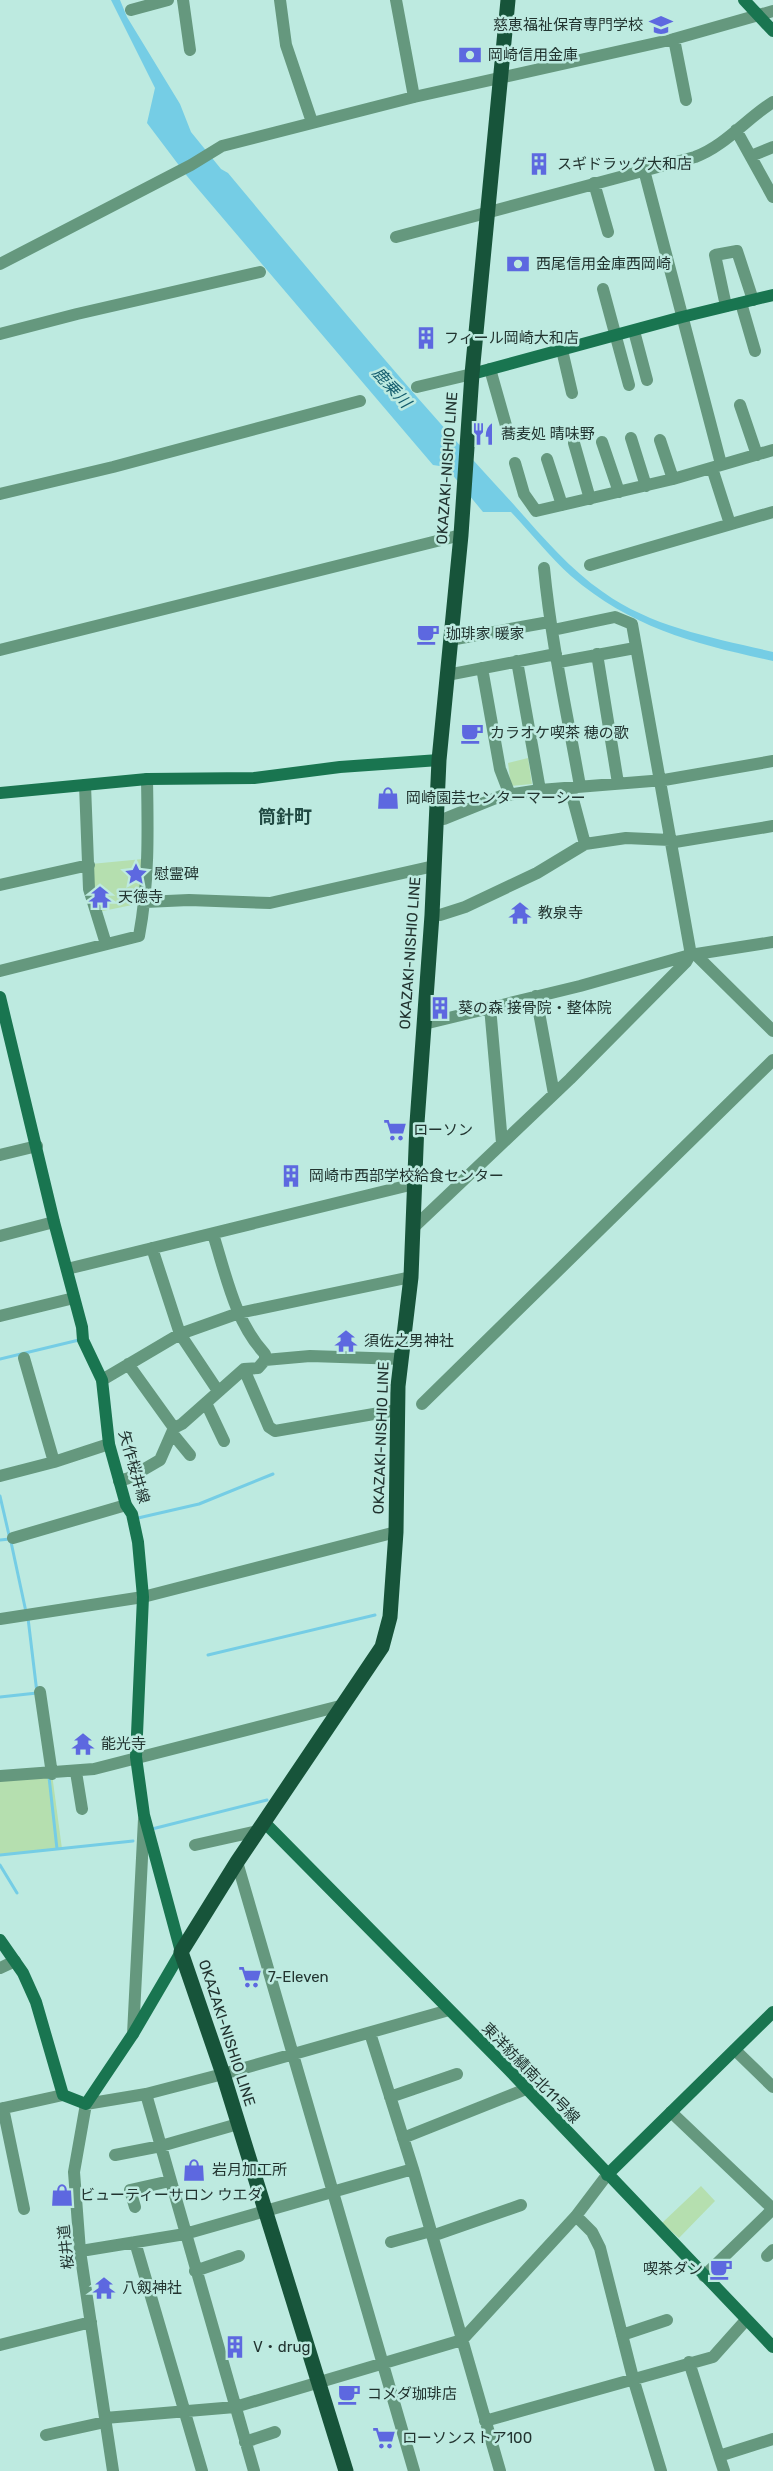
<svg xmlns="http://www.w3.org/2000/svg" width="773" height="2471" font-family="Rubik,'Noto Sans JP',sans-serif">
  <style>
    .green { fill: #b5dfaf }
    .water { fill: #75cde5 }
    .lines { fill: none; stroke-linecap: round; stroke-linejoin: round }
    .stream { stroke: #75cde5; stroke-width: 3 }
    .street { stroke: #65987e; stroke-width: 12 }
    .secondary { stroke: #197550; stroke-width: 12 }
    .primary { stroke: #17543a; stroke-width: 15 }
    .labels { text-anchor: middle; stroke-width: 5; stroke-linejoin: round; paint-order: stroke }
    .poi-label { font-size: 15px; fill: #223430; stroke: #bdeae0; text-anchor: start }
    .street-label { font-size: 15px; fill: #223430; stroke: #bdeae0 }
    .water-label { font-size: 16px; font-style: italic; fill: #135c6d; stroke: #bdeae0 }
    .quarter-label { font-size: 18px; font-weight: bold; fill: #214a43; stroke: #bdeae0 }
  </style>
  <rect width="100%" height="100%" fill="#bdeae0"/>
  <path class="green" d="M528,758l4,26 -21,2 -3,-23z
    M143,859l-1,44 -44,9 -7,-48z
    M52,1774l10,75 -62,5v-78z
    M701,2186l14,15 -36,37 -17,-15z"/>
  <path class="water" d="M111,0h9l7,17 53,87 11,28 30,37 7,4c87,104 174,210 266,310 35,37 67,80 109,109 50,36 112,46 170,60v9c-77,-17 -140,-32 -202,-85 -21,-19 -40,-43 -60,-64h-28l-37,-45 -13,-2 -246,-289 -40,-53 8,-35z"/>
  <g class="lines">
    <path class="stream" d="M0,1359l79,-19
      M0,1496l9,39
      M138,1518l61,-14 74,-30
      M0,1540l10,-1
      M11,1542l15,70
      M208,1655l167,-40
      M0,1697l37,-4 -9,-75
      M49,1777l8,72
      M152,1829l115,-29
      M0,1855l133,-14
      M0,1865l17,28"/>
    <path class="street" d="M183,0l7,50
      M280,0l6,45 26,77
      M396,0l18,97
      M131,10l37,-10
      M674,39l12,61
      M736,130l37,67
      M751,156l22,-9
      M644,170l77,294
      M594,183l14,49
      M396,237l299,-80c30,-11 51,-38 78,-55
      M0,264l191,-99 31,-19 192,-49 260,-58 99,-28
      M603,289l26,96
      M741,303l14,48
      M726,306l-11,-51 22,-4 16,49
      M634,331l13,49
      M0,334l77,-20 183,-42
      M562,350l10,43
      M490,369l17,60
      M417,387l55,-13
      M740,405l17,50
      M631,438l15,48
      M660,440l13,39
      M602,442l17,50
      M574,443l16,56
      M547,459l15,46
      M515,463l9,31 12,17 137,-32 100,-29
      M712,468l18,56
      M0,494l113,-27 247,-66
      M590,565l183,-53
      M544,568c7,73 23,145 36,218
      M553,630l62,-13 17,7 59,331
      M450,640l99,-18
      M0,650l461,-115
      M597,654l21,129
      M517,661l23,129
      M559,662l76,-14
      M482,668l18,101 10,26
      M447,675l109,-21
      M85,785l4,104 17,55
      M570,788l15,56
      M436,819h8l57,-23 39,-6 124,-10 109,-19
      M0,885l89,-20
      M145,902l44,-2 81,3 164,-37
      M432,915h8l25,-8 72,-34 48,-29 41,-6 44,2 5,2 98,-16
      M695,954l78,77
      M0,971l139,-35c10,-53 9,-104 8,-157
      M536,996l18,98
      M490,1007l12,136
      M424,1024l156,-38 110,-31 83,-13
      M0,1155l37,-9
      M412,1229l158,-150 116,-117 4,-7
      M213,1234c13,41 22,88 52,120v6l-7,8 -14,1 25,58 6,4 122,-21
      M0,1236l54,-14
      M152,1248l28,86 38,57
      M67,1269l347,-85
      M0,1316l74,-18
      M24,1358l30,104
      M265,1360l45,-4 92,3
      M128,1364l46,64 8,-4 62,-55
      M102,1380l78,-46 59,-21 172,-36
      M206,1403l18,38
      M422,1404l351,-344
      M172,1433l18,22
      M0,1476l54,-14 55,-18
      M119,1481l10,-3 31,-18 14,-32
      M13,1538l113,-33
      M0,1619l143,-22 253,-65
      M40,1692l12,82
      M76,1772l6,37
      M0,1776l94,-7 250,-64
      M195,1845l63,-14
      M237,1862l177,609
      M0,1968l15,-7
      M370,2033l43,136 87,302
      M133,2034l11,-215
      M735,2050l38,37
      M146,2094l108,377
      M390,2097l67,-23
      M3,2108l21,101
      M0,2109l63,-14
      M671,2112l102,97
      M403,2138l123,-49
      M115,2155l46,-9 77,-22
      M135,2207l-5,-17 40,-9
      M576,2216l16,16 8,16 33,130 28,93
      M432,2236l89,-31
      M135,2242l67,229
      M391,2242l40,-11
      M87,2250l98,-16 228,-65
      M767,2256l6,-6
      M195,2271l44,-15
      M704,2276l69,-67
      M622,2335l45,-15
      M0,2345l91,-23
      M689,2362l30,94 54,-17
      M105,2418l130,-11 227,-67 114,-124 31,-41
      M485,2421l228,-64 33,-37
      M46,2435l59,-13
      M245,2442l30,-10
      M719,2456l5,15
      M113,2471l-33,-220 -6,-79 12,-68 60,-10 77,-20 226,-64"/>
    <path class="secondary" d="M744,0l29,31
      M472,374l210,-57 91,-22
      M0,793l147,-14 107,-1 86,-11 99,-7
      M0,997l54,225 28,105 1,13 19,40 7,64 17,61 6,9 6,28 5,55 -7,160 8,58 37,137 -48,82 -47,70 -23,-9 -27,-93 -13,-29 -23,-33
      M264,1822l245,248 264,277
      M607,2175l166,-163"/>
    <path class="primary" d="M346,2471l-123,-397 -42,-122 56,-90 145,-215 8,-30 6,-85 2,-146 13,-109 6,-154 15,-208 7,-155 22,-225 11,-161 36,-374"/>
  </g>
  <defs>
    <g id="university-bare" transform="scale(1.8)"><path d="M0-5L7-2L0 1L-7-2ZM-4 1L0 2.5L4 1V4Q0 6-4 4Z" fill="#5d68e0" stroke="#bdeae0" stroke-width="2.5" paint-order="stroke"/></g>
    <g id="bank-bare" transform="scale(1.8)"><path d="M-6-4H6V4H-6ZM0-2.3a2.3 2.3 0 1 0 0 4.6a2.3 2.3 0 1 0 0-4.6Z" fill="#5d68e0" stroke="#bdeae0" stroke-width="2.5" paint-order="stroke"/></g>
    <g id="building-bare" transform="scale(1.8)"><path d="M-4-6H4V6H1V3H-1V6H-4ZM-2.5-4.3h1.7v1.8h-1.7ZM.8-4.3h1.7v1.8H.8ZM-2.5-1h1.7V.8h-1.7ZM.8-1h1.7V.8H.8Z" fill="#5d68e0" stroke="#bdeae0" stroke-width="2.5" paint-order="stroke"/></g>
    <g id="restaurant-bare" transform="scale(1.8)"><path d="M-5-6h1v4h1v-4h1v4h1v-4h1v5L-1.5 .5V6h-2V.5L-5-1ZM5-6V6H3V1.5H1.5Q1.5-4 5-6Z" fill="#5d68e0" stroke="#bdeae0" stroke-width="2.5" paint-order="stroke"/></g>
    <g id="cafe-bare" transform="scale(1.8)"><path d="M-5.5-4.5H6V0H3Q3 3.5 0 3.5H-2.5Q-5.5 3.5-5.5 0ZM3-3.2v2h1.7v-2ZM-6 4.5H4V6H-6Z" fill="#5d68e0" stroke="#bdeae0" stroke-width="2.5" paint-order="stroke"/></g>
    <g id="shop-bare" transform="scale(1.8)"><path d="M-5-2.5h2.3a2.7 3.5 0 0 1 5.4 0H5L5.5 6h-11ZM-1.5-2.5h3a1.5 2.3 0 0 0-3 0Z" fill="#5d68e0" stroke="#bdeae0" stroke-width="2.5" paint-order="stroke"/></g>
    <g id="sight-bare" transform="scale(1.8)"><path d="M0-6L1.8-2.2L6-1.7L2.9 1.2L3.7 5.4L0 3.3L-3.7 5.4L-2.9 1.2L-6-1.7L-1.8-2.2Z" fill="#5d68e0" stroke="#bdeae0" stroke-width="2.5" paint-order="stroke"/></g>
    <g id="temple-bare" transform="scale(1.8)"><path d="M0-6L5-2H3V0L6.5 2.5H4V6H1.5V3h-3V6H-4V2.5H-6.5L-3 0V-2H-5Z" fill="#5d68e0" stroke="#bdeae0" stroke-width="2.5" paint-order="stroke"/></g>
    <g id="supermarket-bare" transform="scale(1.8)"><path d="M-6-5.5h2.5l.6 2H6L4.5 2H-2.5L-4.4-4H-6ZM-1.5 3.2a1.3 1.3 0 1 0 .1 0ZM3 3.2a1.3 1.3 0 1 0 .1 0Z" fill="#5d68e0" stroke="#bdeae0" stroke-width="2.5" paint-order="stroke"/></g>
  </defs>
  <g fill-rule="evenodd">
    <use href="#university-bare" x="661" y="25"/>
    <use href="#bank-bare" x="470" y="55"/>
    <use href="#building-bare" x="539" y="164"/>
    <use href="#bank-bare" x="518" y="264"/>
    <use href="#building-bare" x="426" y="338"/>
    <use href="#restaurant-bare" x="483" y="434"/>
    <use href="#cafe-bare" x="428" y="634"/>
    <use href="#cafe-bare" x="472" y="733"/>
    <use href="#shop-bare" x="388" y="798"/>
    <use href="#sight-bare" x="136" y="874"/>
    <use href="#temple-bare" x="100" y="897"/>
    <use href="#temple-bare" x="520" y="913"/>
    <use href="#building-bare" x="440" y="1008"/>
    <use href="#supermarket-bare" x="395" y="1130"/>
    <use href="#building-bare" x="291" y="1176"/>
    <use href="#temple-bare" x="346" y="1341"/>
    <use href="#temple-bare" x="83" y="1744"/>
    <use href="#supermarket-bare" x="250" y="1977"/>
    <use href="#shop-bare" x="194" y="2170"/>
    <use href="#shop-bare" x="62" y="2195"/>
    <use href="#cafe-bare" x="721" y="2269"/>
    <use href="#temple-bare" x="104" y="2288"/>
    <use href="#building-bare" x="235" y="2347"/>
    <use href="#cafe-bare" x="349" y="2394"/>
    <use href="#supermarket-bare" x="384" y="2438"/>
  </g>
  <g class="labels">
    <g class="poi-label">
      <text x="643" y="30" text-anchor="end">慈恵福祉保育専門学校</text>
      <text x="488" y="60">岡崎信用金庫</text>
      <text x="557" y="169">スギドラッグ大和店</text>
      <text x="536" y="269">西尾信用金庫西岡崎</text>
      <text x="444" y="343">フィール岡崎大和店</text>
      <text x="501" y="439">蕎麦処 晴味野</text>
      <text x="446" y="639">珈琲家 暖家</text>
      <text x="490" y="738">カラオケ喫茶 穂の歌</text>
      <text x="406" y="803">岡崎園芸センターマーシー</text>
      <text x="154" y="879">慰霊碑</text>
      <text x="118" y="902">天徳寺</text>
      <text x="538" y="918">教泉寺</text>
      <text x="458" y="1013">葵の森 接骨院・整体院</text>
      <text x="413" y="1135">ローソン</text>
      <text x="309" y="1181">岡崎市西部学校給食センター</text>
      <text x="364" y="1346">須佐之男神社</text>
      <text x="101" y="1749">能光寺</text>
      <text x="268" y="1982">7-Eleven</text>
      <text x="212" y="2175">岩月加工所</text>
      <text x="80" y="2200">ビューティーサロン ウエダ</text>
      <text x="703" y="2274" text-anchor="end">喫茶ダン</text>
      <text x="122" y="2293">八剱神社</text>
      <text x="253" y="2352">V・drug</text>
      <text x="367" y="2399">コメダ珈琲店</text>
      <text x="402" y="2443">ローソンストア100</text>
    </g>
    <g class="street-label">
      <text transform="translate(447 468) rotate(-86)" y="5">OKAZAKI-NISHIO LINE</text>
      <text transform="translate(410 953) rotate(-86)" y="5">OKAZAKI-NISHIO LINE</text>
      <text transform="translate(381 1438) rotate(-88)" y="5">OKAZAKI-NISHIO LINE</text>
      <text transform="translate(134 1467) rotate(74)" y="5">矢作桜井線</text>
      <text transform="translate(227 2033) rotate(72)" y="5">OKAZAKI-NISHIO LINE</text>
      <text transform="translate(531 2073) rotate(46)" y="5">東洋紡績南北11号線</text>
      <text transform="translate(66 2247) rotate(-96)" y="5">桜井道</text>
    </g>
    <g class="water-label">
      <text transform="translate(392 387) rotate(48)" y="6">鹿乗川</text>
    </g>
    <g class="quarter-label">
      <text x="285" y="823">筒針町</text>
    </g>
  </g>
</svg>
